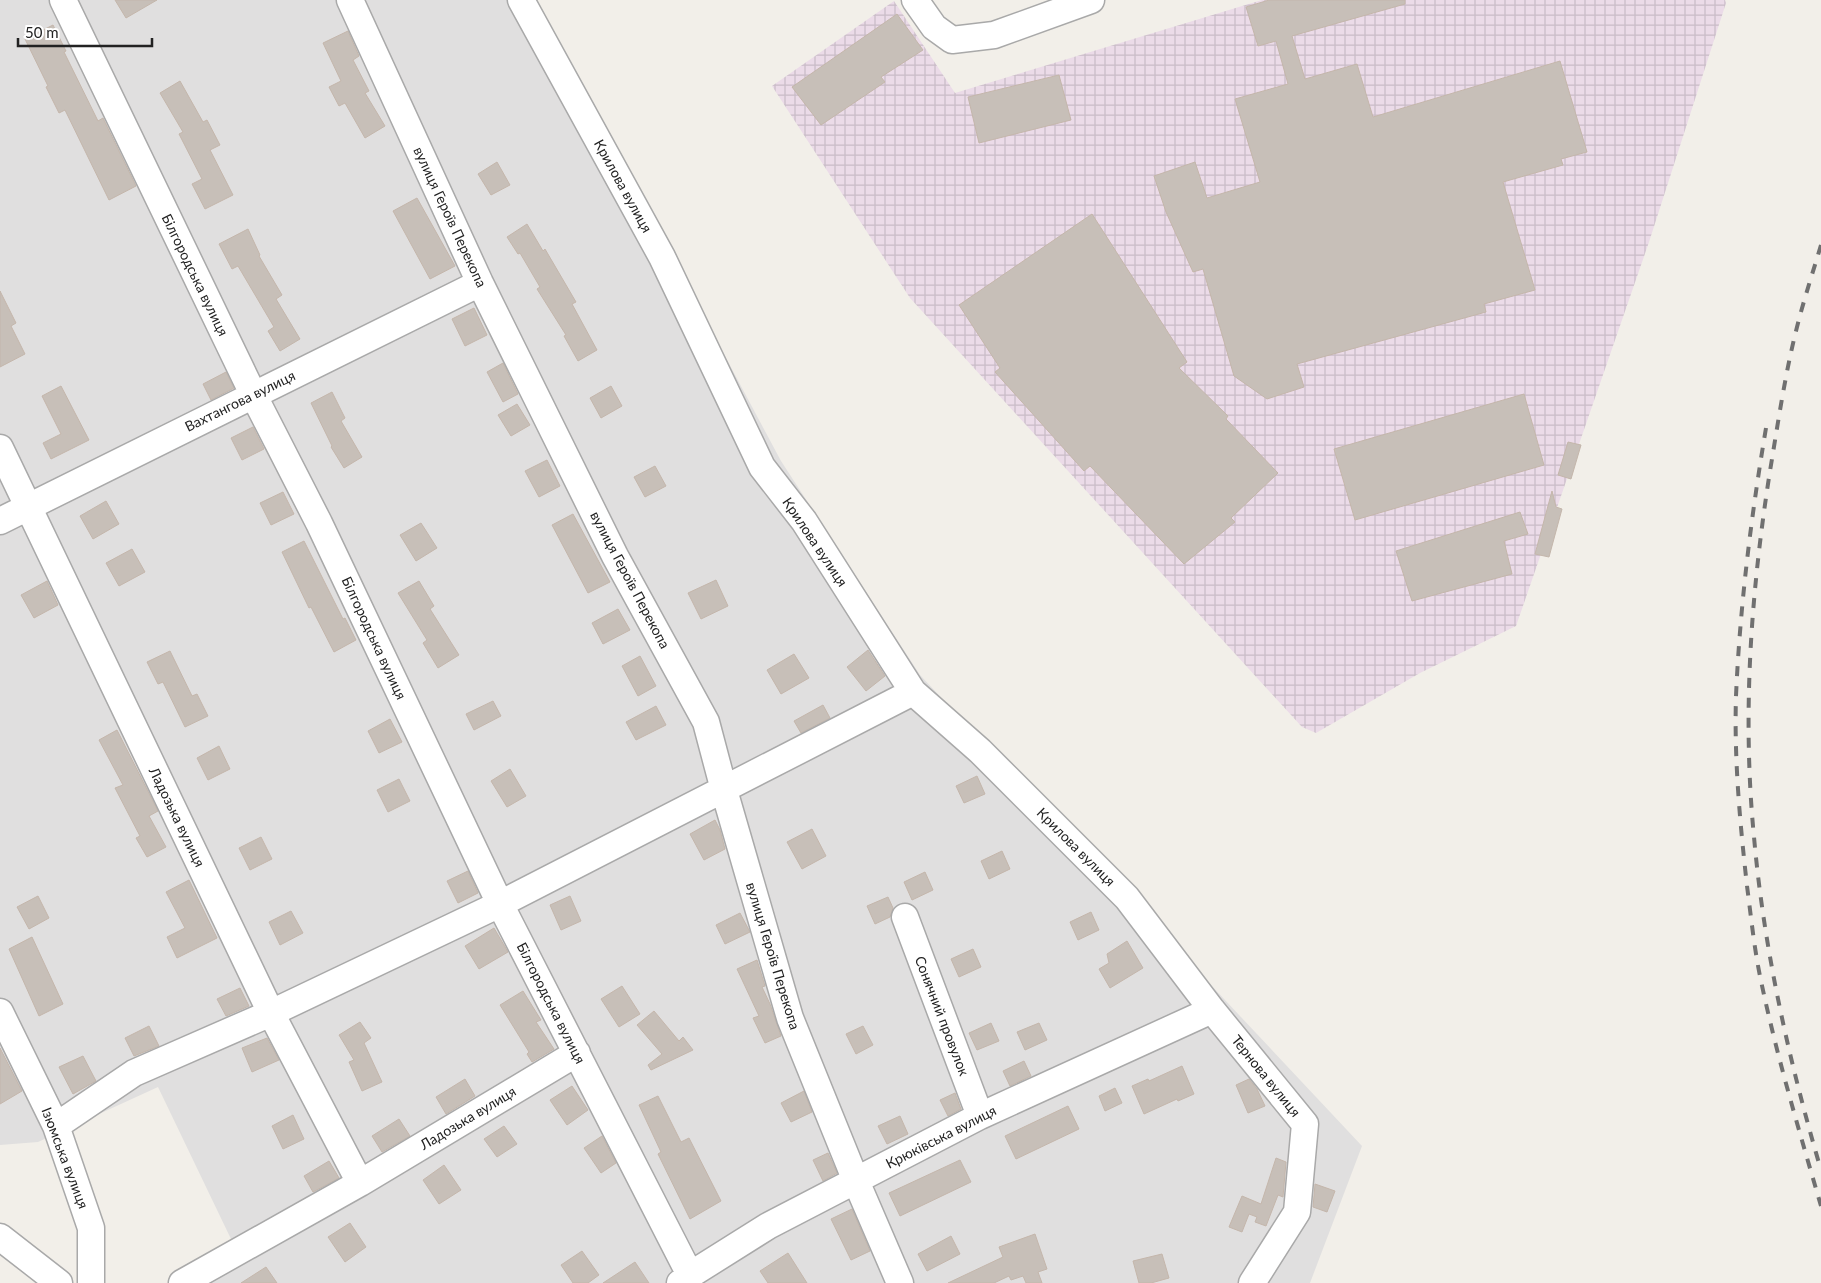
<svg xmlns="http://www.w3.org/2000/svg" width="1821" height="1283" font-family="Lato,sans-serif">
  <style>
    .residential { fill: #e0dfdf }
    .industrial { fill: url(#industrial-grid) }
    .building { fill: #c7bfb8; stroke: #c4b6ab }
    .lines { fill: none; stroke-linecap: round; stroke-linejoin: round }
    .minor-casing { stroke: #a9a9a9; stroke-width: 29 }
    .minor { stroke: #fff; stroke-width: 26 }
    .rail { stroke: #707070; stroke-width: 4; stroke-dasharray: 10 10; stroke-linecap: butt }
    .labels { text-anchor: middle; stroke-width: 4; stroke-linejoin: round; paint-order: stroke }
    .street-label { font-size: 14px; fill: #222; stroke: #fff }
  </style>
  <defs>
    <pattern id="industrial-grid" width="8" height="8" patternUnits="userSpaceOnUse" patternTransform="scale(1.25)"><rect width="8" height="8" fill="#ebdbe8"/><path d="M0 4h8M4 0v8" fill="none" stroke="#c9bcc7"/></pattern>
  </defs>
  <rect width="100%" height="100%" fill="#f2efe9"/>
  <path class="residential" d="M0,0h535l246,461 139,214 442,471 -52,137h-1106l39,-19 -85,-177 -120,55 -38,3z"/>
  <path class="industrial" d="M1262,0h463l1,3 -77,239 -133,384 -96,47 -104,60 -14,-6 -392,-429 -138,-212 122,-85 61,92z"/>
  <path class="building" d="M115,0h42l-31,18z
    M1269,0h136v4l-113,32 13,43 52,-15 16,53 187,-56 27,91 -26,7 2,6 -60,17 32,108 -51,14 2,8 -189,52 7,23 -37,12 -33,-23 -31,-107 -10,3 -27,-60 -12,-36 41,-14 12,36 53,-16 -25,-83 53,-15 -12,-43 -18,5 -12,-39z
    M897,14l26,36 -42,27 4,5 -64,43 -29,-38z
    M53,25l13,26 -2,1 34,69 5,-3 33,68 -27,14 -44,-90 -6,3 -13,-26 2,-1 -23,-47z
    M348,31l11,25 -6,4 16,31 -4,2 20,33 -20,12 -20,-35 -6,3 -10,-19 12,-6 -18,-38z
    M1059,75l12,45 -92,23 -11,-46z
    M180,81l23,41 4,-2 13,25 -10,5 23,45 -28,14 -13,-25 10,-5 -23,-45 4,-2 -23,-39z
    M497,162l13,23 -19,10 -13,-21z
    M417,198l38,68 -25,13 -37,-68z
    M1092,214l95,148 -8,6 49,48 -2,3 52,54 -47,45 4,4 -51,42 -94,-98 -6,5 -89,-99 5,-4 -41,-63z
    M527,224l16,27 2,-2 31,53 -4,2 25,46 -19,11 -14,-25 2,-1 -29,-46 3,-2 -20,-34 -2,1 -11,-17z
    M248,229l12,26 -1,1 23,39 -6,4 24,40 -20,12 -12,-20 6,-4 -36,-61 -6,3 -13,-25z
    M0,291l16,32 -5,3 14,28 -25,13z
    M474,308l13,27 -22,11 -13,-27z
    M503,363l15,31 -15,8 -16,-30z
    M226,372l8,16 -23,12 -8,-16z
    M61,386l28,54 -38,19 -8,-16 18,-9 -19,-38z
    M611,386l11,20 -21,12 -11,-20z
    M332,392l13,26 -4,3 21,36 -18,11 -13,-21 1,-1 -21,-43z
    M1524,394l20,71 -189,55 -21,-71z
    M517,404l13,21 -19,11 -13,-21z
    M253,427l11,22 -22,11 -11,-22z
    M1568,442l13,3 -10,34 -13,-4z
    M547,460l13,26 -21,11 -14,-26z
    M655,466l11,20 -21,11 -11,-20z
    M1552,491l4,16 6,2 -13,48 -14,-3z
    M283,492l11,22 -23,11 -11,-22z
    M106,501l13,23 -26,15 -13,-23z
    M1520,512l8,22 -24,7 8,33 -100,27 -16,-50z
    M573,514l37,68 -22,11 -36,-68z
    M421,523l16,25 -21,13 -16,-26z
    M304,541l39,78 2,-1 11,22 -22,12 -23,-45 -2,1 -27,-56z
    M132,549l13,23 -26,14 -13,-23z
    M716,580l12,26 -27,13 -13,-26z
    M47,581l11,24 -24,13 -13,-23z
    M419,581l15,25 -4,3 29,46 -21,13 -15,-25 4,-3 -29,-47z
    M618,609l12,21 -27,14 -11,-21z
    M868,650l17,26 -19,15 -19,-24z
    M170,651l22,45 5,-2 11,22 -23,11 -22,-45 -5,2 -11,-22z
    M794,654l15,24 -28,16 -14,-24z
    M640,656l16,30 -18,10 -16,-30z
    M493,701l8,15 -27,14 -8,-16z
    M823,705l7,13 -29,15 -7,-12z
    M656,706l10,19 -30,15 -10,-18z
    M390,719l12,23 -23,11 -11,-22z
    M117,730l41,81 -9,5 17,31 -19,10 -11,-19 4,-2 -25,-48 8,-3 -24,-45z
    M219,746l11,23 -22,11 -11,-22z
    M510,769l16,27 -19,11 -16,-26z
    M977,776l8,18 -21,9 -8,-17z
    M399,779l11,22 -22,11 -11,-22z
    M715,820l5,10 5,19 -21,11 -14,-26z
    M812,829l14,27 -24,13 -15,-27z
    M261,837l11,22 -22,11 -11,-22z
    M1002,851l8,18 -21,10 -8,-18z
    M468,871l10,22 -20,10 -11,-22z
    M925,872l8,18 -21,10 -8,-18z
    M189,880l28,58 -40,20 -10,-21 18,-9 -19,-36z
    M38,896l11,22 -20,11 -12,-22z
    M570,896l11,25 -20,9 -11,-25z
    M888,897l5,11 -3,9 -15,7 -8,-18z
    M291,911l12,22 -23,12 -11,-23z
    M1091,912l8,18 -21,10 -8,-18z
    M740,913l10,19 -25,12 -9,-19z
    M494,928l14,24 -29,17 -14,-23z
    M32,937l31,67 -24,12 -30,-67z
    M1127,941l16,27 -33,20 -11,-19 10,-6 -2,-9z
    M973,949l8,18 -22,10 -8,-18z
    M757,960l8,26 -3,1 8,17 11,32 -16,7 -12,-25 6,-2 -22,-47z
    M622,986l18,28 -21,13 -18,-28z
    M240,988l9,18 -23,10 -9,-17z
    M523,991l18,29 -5,2 18,27 -22,13 -5,-8 2,-2 -29,-47z
    M654,1011l25,30 4,-4 10,13 -42,20 -3,-5 14,-11 -25,-29z
    M360,1022l11,16 -7,5 18,39 -20,9 -13,-29 5,-2 -15,-25z
    M991,1023l8,18 -22,9 -8,-17z
    M1039,1023l8,17 -22,10 -8,-18z
    M149,1026l10,20 -25,10 -9,-18z
    M863,1026l10,19 -17,9 -10,-20z
    M267,1038l12,22 -27,12 -10,-24z
    M0,1048l22,43 -22,13z
    M83,1056l13,25 -23,13 -14,-27z
    M1024,1061l7,15 -21,10 -7,-15z
    M1182,1066l12,28 -16,7 -1,-2 -33,15 -12,-28 16,-7 1,2z
    M465,1079l10,17 -29,18 -10,-17z
    M1249,1079l8,10 8,17 -17,7 -12,-28z
    M572,1086l16,24 -21,15 -17,-25z
    M1115,1088l7,15 -17,8 -6,-15z
    M804,1091l8,21 -21,10 -10,-19z
    M955,1093l6,16 -13,7 -8,-16z
    M658,1096l23,46 8,-4 32,63 -31,18 -32,-65 3,-2 -22,-47z
    M1068,1106l11,23 -63,30 -11,-23z
    M293,1115l11,24 -21,10 -11,-23z
    M900,1116l8,18 -21,10 -9,-18z
    M399,1119l11,17 -28,16 -10,-16z
    M504,1126l13,18 -20,13 -13,-18z
    M602,1136l14,27 -15,10 -17,-25z
    M828,1153l9,20 -14,8 -10,-21z
    M1276,1158l10,4 -3,35 -5,-2 -12,31 -11,-4 2,-5 -8,-3 -7,18 -13,-5 13,-31 19,8z
    M960,1160l11,22 -71,34 -11,-23z
    M329,1161l10,17 -26,14 -9,-16z
    M444,1165l17,25 -22,14 -16,-24z
    M1315,1184l20,7 -8,21 -14,-5z
    M852,1209l18,42 -19,9 -20,-41z
    M350,1223l16,24 -21,15 -17,-25z
    M1035,1234l12,35 -9,3 4,11h-16l-3,-7 -12,4 -2,-4 -15,7h-46l55,-26 -4,-10z
    M951,1236l9,18 -33,17 -9,-17z
    M582,1251l17,24 -11,8h-15l-12,-18z
    M788,1253l19,30h-39l-8,-12z
    M1162,1254l7,24 -18,5h-12l-6,-22z
    M635,1262l14,21h-46z
    M266,1267l11,16h-36z"/>
  <g class="lines">
    <g class="minor-casing">
      <path id="minor" d="M63,0l190,394 66,129 181,381 190,371
        M350,0l130,283 135,273 91,166 18,68 66,228 66,163 44,102
        M521,0l141,257 100,210 42,54 109,171 67,59 147,147 85,112 93,114 -8,88 -45,71
        M915,0l19,27 18,13 42,-5 97,-35
        M0,448l271,565 89,170
        M0,521l480,-238
        M905,917l75,199
        M0,1012l56,114 35,102v55
        M56,1126l78,-53 137,-60 229,-109 413,-212
        M0,1237l59,46
        M182,1283l178,-100 217,-130
        M680,1283l10,-8 78,-49 212,-110 232,-106"/>
    </g>
    <use href="#minor" class="minor"/>
    <path class="rail" d="M1821,245c-8,27 -17,54 -24,82 -12,47 -19,96 -27,144 -19,121 -28,243 -16,366 10,113 35,224 67,333
      M1766,428c-15,89 -26,178 -30,268 -2,63 4,127 11,190 4,30 7,61 13,90 16,78 39,154 61,230"/>
  </g>
  <g class="labels">
    <g class="street-label">
      <text transform="translate(623 186) rotate(61)" y="5">Крилова вулиця</text>
      <text transform="translate(450 217) rotate(65)" y="5">вулиця Героїв Перекопа</text>
      <text transform="translate(195 275) rotate(64)" y="5">Білгородська вулиця</text>
      <text transform="translate(240 401) rotate(-26)" y="5">Вахтангова вулиця</text>
      <text transform="translate(815 542) rotate(56)" y="5">Крилова вулиця</text>
      <text transform="translate(630 580) rotate(62)" y="5">вулиця Героїв Перекопа</text>
      <text transform="translate(374 638) rotate(65)" y="5">Білгородська вулиця</text>
      <text transform="translate(177 817) rotate(64)" y="5">Ладозька вулиця</text>
      <text transform="translate(1076 847) rotate(45)" y="5">Крилова вулиця</text>
      <text transform="translate(773 956) rotate(73)" y="5">вулиця Героїв Перекопа</text>
      <text transform="translate(551 1003) rotate(63)" y="5">Білгородська вулиця</text>
      <text transform="translate(942 1016) rotate(69)" y="5">Сонячний провулок</text>
      <text transform="translate(1266 1076) rotate(51)" y="5">Тернова вулиця</text>
      <text transform="translate(468 1118) rotate(-31)" y="5">Ладозька вулиця</text>
      <text transform="translate(941 1137) rotate(-27)" y="5">Крюківська вулиця</text>
      <text transform="translate(65 1158) rotate(69)" y="5">Ізюмська вулиця</text>
    </g>
  </g>
  <path d="M18 38v8h134v-8" fill="none" stroke="#222222" stroke-width="2.5"/>
  <text x="25" y="38" font-size="15" fill="#222222" stroke="#ffffff" stroke-width="4" paint-order="stroke">50 m</text>
</svg>
